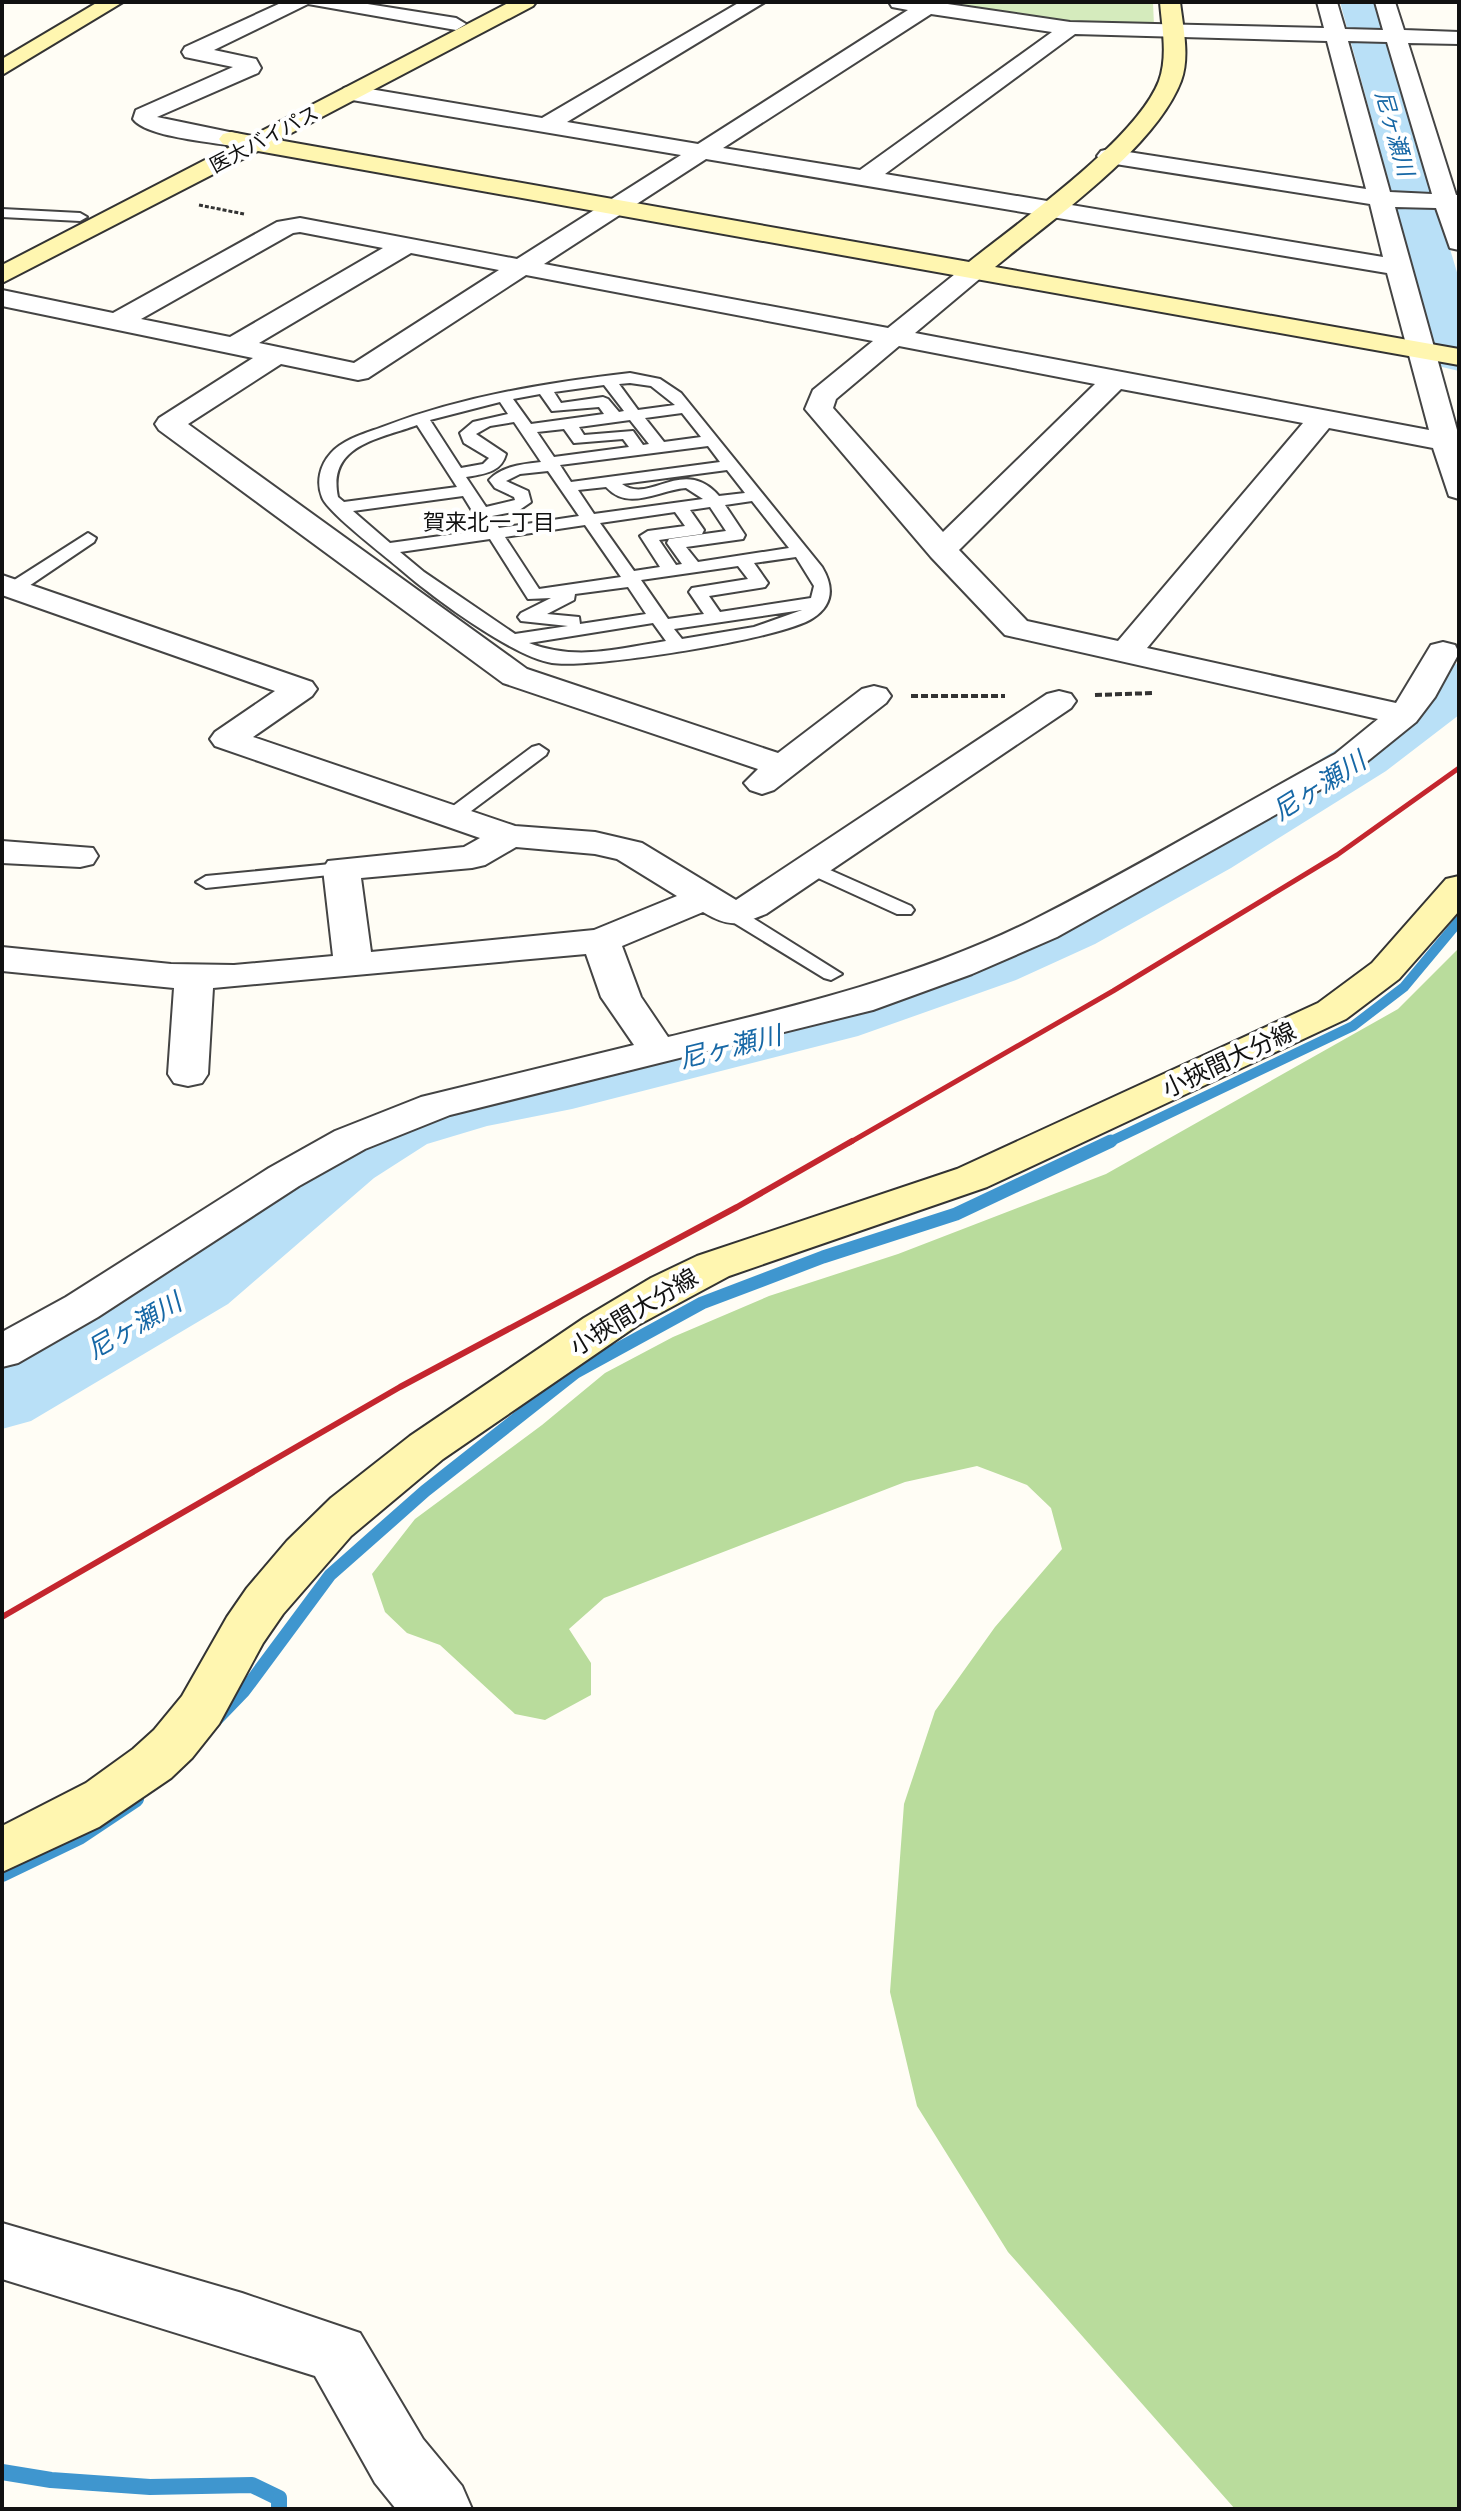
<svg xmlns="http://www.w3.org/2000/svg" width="1461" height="2511" font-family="'Playfair Display','Noto Sans JP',serif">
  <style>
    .green { fill: #d5ebbd }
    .forest { fill: #b9dc9c }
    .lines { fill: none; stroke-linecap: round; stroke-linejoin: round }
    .stream-far2 { stroke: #3f96cf; stroke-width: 10 }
    .stream-far1 { stroke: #3f96cf; stroke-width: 13 }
    .stream { stroke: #3f96cf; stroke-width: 16 }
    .river { fill: #b9e0f7; fill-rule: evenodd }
    .lane-casing { stroke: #444; stroke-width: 4 }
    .street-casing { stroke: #444; stroke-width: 4 }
    .secondary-casing { stroke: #333; stroke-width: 4 }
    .path-far1 { stroke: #333; stroke-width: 3; stroke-dasharray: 4 2; stroke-linecap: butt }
    .path { stroke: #333; stroke-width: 4; stroke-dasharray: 7 3; stroke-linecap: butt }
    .lane { fill: #fff; fill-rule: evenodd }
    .street { fill: #fff; fill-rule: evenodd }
    .secondary { fill: #fff6b0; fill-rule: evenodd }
    .rail-far1 { stroke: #c4262e; stroke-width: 5 }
    .rail { stroke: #c4262e; stroke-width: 6 }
    .labels { text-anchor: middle; stroke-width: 8; stroke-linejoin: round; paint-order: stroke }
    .far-street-label { font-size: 20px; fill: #111; stroke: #fff }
    .far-water-label { font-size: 22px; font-style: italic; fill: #1768a6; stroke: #fff }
    .far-neighbourhood-label { font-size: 22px; fill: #111; stroke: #fff }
    .street-label { font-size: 24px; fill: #111; stroke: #fff }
    .water-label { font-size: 26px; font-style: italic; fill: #1768a6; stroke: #fff }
  </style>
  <rect width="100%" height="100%" fill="#fffdf5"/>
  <path class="green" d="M918,2h235l1,24h-61z"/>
  <path class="forest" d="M1459,948v1561h-224l-227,-257 -91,-146 -27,-114 14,-188 31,-93 60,-84 67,-78 -11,-41 -24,-23 -50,-19 -72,16 -301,116 -35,31 22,34v32l-46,25 -30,-6 -75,-69 -33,-12 -22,-21 -13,-38 43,-55 127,-94 63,-52 68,-36 96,-41 129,-42 208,-80 292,-165z"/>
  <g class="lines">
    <path class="stream-far2" d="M1107,1143l246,-117 51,-39 55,-66"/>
    <path class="stream-far1" d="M217,1719l27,-28 86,-116 95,-84 151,-119 126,-69 121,-46 133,-43 155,-73"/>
    <path class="stream" d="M2,1874l77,-37 57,-38
      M2,2472l49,8 99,7 102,-2 27,13v11"/>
    <path class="river" d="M1340,2h36l83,277v92l-17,-4 -6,-10z
      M1459,663v52l-73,56 -155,97 -136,76 -79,36 -158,56 -286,73 -85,17 -60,18 -53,34 -146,126 -197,117 -29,8v-62l172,-97 148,-124 55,-32 96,-28 97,-19 240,-61 158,-54 81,-36 138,-74 157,-97 80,-58 15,-19z"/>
    <g class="lane-casing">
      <path id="lane" d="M2,209l78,4 7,4 -7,4 -78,-4z
        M630,373l30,6 21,14 141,174c12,20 11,38 -9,51 -30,21 -223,51 -261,45 -39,-6 -121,-67 -152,-94 -15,-13 -73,-57 -78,-72 -6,-15 -2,-32 9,-44 14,-15 36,-20 54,-27 79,-30 160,-43 245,-53zM630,383l21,3 24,19 -37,5 -19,-26zM604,385l20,26 -5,1 -11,-13 -5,-2 -42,6 -7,-11zM540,394l12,17 47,-4 5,7 -73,10 -18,-25zM500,402l8,12 -35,8 -13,11 4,10 25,15 -6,6 -22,4 -31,-48zM682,413l19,24 -37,5 -19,-24zM630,420l19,24 -6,1 -10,-14 -49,4 -5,-8zM514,422l27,40c-18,2 -39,4 -52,18l6,8 19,9 1,3 -29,7 -20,-30c17,-3 35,-4 40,-23l-30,-20 14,-8zM417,425l40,62 -113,15 -6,-5c-11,-52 41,-58 79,-72zM564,429l10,14 49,-4 6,8 -75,10 -17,-25zM708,446l12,16 -149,20 -11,-17zM727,470l18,23 -26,3c-36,-41 -69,9 -97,-12zM548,471l31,45 -80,12 -7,-12 26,-5 13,-9 -3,-11 -22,-10 14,-7zM606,487c23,25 52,3 80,1l17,11 -109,15 -16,-24zM463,496l21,34 -94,13 -37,-32zM752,501l37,47 -91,14 -12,-15 57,-8 2,-4 -20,-30zM710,507l16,24 -57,8 -2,4 15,21 -6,1 -17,-25 43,-6 2,-4 -14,-20zM675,512l10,14 -37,5 -8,5 20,31 -26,4 -34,-48zM585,525l36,52 -82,12 -34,-52zM490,539l38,60 23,-1 -30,15 -3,4 3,4 47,5 -53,8 -91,-62 -24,-20zM796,557l18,29 -3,12 -91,14 -11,-16 56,-9 3,-4 -14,-20zM738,566l10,13 -56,9 -3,4 15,22 -36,5 -27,-39zM628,587l18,27 -66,10 -1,-7 -32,-3 27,-14 1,-6zM802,610l-48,17 -72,12 -8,-10zM653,623l13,18c-50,8 -89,20 -137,2z
        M88,533l8,5 -2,4 -74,50h-12l-3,-4 3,-4z
        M539,745l9,6 -2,4 -87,65h-14l-3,-4 3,-4 87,-65z
        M812,862l99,44 3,4 -3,4h-14l-92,-42 -3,-4z
        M341,863l10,6 -3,4 -142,15 -10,-6 10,-6z
        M733,908l7,2 102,64 -11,6 -7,-2 -98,-60 -3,-4 3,-4z"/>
    </g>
    <g class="street-casing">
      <path id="street" d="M283,2h72l101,16 10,6 -10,6 -148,-26 -94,46 42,9 5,9 -3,5 -101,44 82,17 4,5 -4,5 -8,2c-23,-5 -85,-9 -98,-27l3,-9 97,-43 -48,-10 -3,-5 3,-5z
        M740,2h25l-198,120 131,22 210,-134 -16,-3 -3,-5h45l136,20 254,6 -7,-26h20l8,27 38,1 -8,-28h20l9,28 55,2v12l-51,-1 48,152h3v55l-9,-2 -14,-40 -41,-1 64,230v62l-10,-3 -16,-48 -104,-20 -182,220 249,55 35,-58 12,-3 12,3 4,8 -24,44 -19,25 -57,46 -302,169 -85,37 -99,36 -423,105 -85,34 -66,37 -201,131 -80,46 -16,4v-35l64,-35 203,-129 66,-37 86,-34 213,-52 -33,-48 -15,-43 -373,34 -5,86 -6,9 -14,3 -14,-3 -6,-9 6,-86 -172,-17v-24l169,17 63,1 99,-9 -10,-87 5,-8 136,-14 16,-9 -265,-92 -5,-7 5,-7 60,-41 -273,-96v-20l310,107 5,7 -5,7 -59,41 262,89 80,6 47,11 94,57 311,-206 12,-3 12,3 5,7 -5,7 -305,206c-28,11 -36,14 -63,-2l-81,34 19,51 27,40c124,-30 248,-59 363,-116 103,-52 203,-112 304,-167l43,-35 -373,-84 -74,-78 -126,-148 8,-19 60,-49 -347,-66 -158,103 -10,2 -77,-16 -93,60 339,245 251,84 84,-64 12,-3 12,3 5,7 -5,7 -112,87 -12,4 -12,-4 -6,-7 14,-14 -255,-86 -344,-253 -4,-6 4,-6 94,-60 -251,-52v-16l111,23 164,-91 23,-4 217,41 164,-104 -329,-55 -8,-2 -3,-5 3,-5 8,-2 190,32zM931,14l121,18 -192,138 -137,-22zM1075,34l252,7 39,148 -257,-40 -8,2 -4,5 4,5 8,2 261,41 13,53 -498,-83zM1348,41l39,1 45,152 -42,-2zM706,159l681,114 42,157 -514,-97 68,-57 4,-5 -4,-5h-18l-77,62 -344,-64zM300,232l83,16 -153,89 -89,-18 152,-86zM411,253l88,17 -145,93 -95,-20zM899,346l196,38 -152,148 -110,-124 3,-9zM1121,389l182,34 -185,218 -91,-20 -68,-71zM516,847l79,7 22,5 60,37 -83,34 -223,22 -10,-74 111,-10 13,-3z
        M2,841l91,7 5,8 -5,8 -13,3 -78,-4z
        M2,2223l240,70 118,40 63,106 39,47 10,23h-76l-21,-26 -60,-107 -313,-97z"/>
    </g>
    <g class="secondary-casing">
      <path id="secondary" d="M98,2h25l-121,73v-16z
        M510,2h26l-3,4 -255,134 691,122c51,-41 167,-122 190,-181 9,-24 3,-54 1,-79h20c3,25 10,55 1,79 -26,68 -131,140 -186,186l464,82v16l-1201,-214 -256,132v-18l230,-119 -9,-2 -4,-5 4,-5 8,-2 21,4z
        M1459,876v35l-60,68 -53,40 -359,168 -258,89 -91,49 -195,134 -92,77 -68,78 -20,29 -44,81 -27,34 -21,20 -72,49 -97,45v-46l84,-43 47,-34 21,-19 28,-34 45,-79 20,-29 40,-47 44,-43 79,-62 174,-118 67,-40 46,-22 260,-87 361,-166 54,-40 74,-84z"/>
    </g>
    <path class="path-far1" d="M199,205l45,9"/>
    <path class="path" d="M1095,695l58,-2
      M911,696h94"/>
    <use href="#lane" class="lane"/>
    <use href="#street" class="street"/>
    <use href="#secondary" class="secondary"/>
    <path class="rail-far1" d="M849,1143l264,-152 224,-136 122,-87"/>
    <path class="rail" d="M2,1617l398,-230 337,-180 115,-66"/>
  </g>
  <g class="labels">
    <g class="far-street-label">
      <text transform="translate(264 139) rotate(-28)" y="7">医大バイパス</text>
    </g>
    <g class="far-water-label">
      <text transform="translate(1395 133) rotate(74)" y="8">尼ヶ瀬川</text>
    </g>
    <g class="far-neighbourhood-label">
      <text x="489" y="530">賀来北一丁目</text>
    </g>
    <g class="street-label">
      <text transform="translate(1229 1060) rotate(-25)" y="8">小挾間大分線</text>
      <text transform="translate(634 1312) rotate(-31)" y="8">小挾間大分線</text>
    </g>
    <g class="water-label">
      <text transform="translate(1319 786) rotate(-32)" y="9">尼ヶ瀬川</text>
      <text transform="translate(730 1047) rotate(-14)" y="9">尼ヶ瀬川</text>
      <text transform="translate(134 1326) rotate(-30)" y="9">尼ヶ瀬川</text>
    </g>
  </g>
  <rect width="1461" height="2511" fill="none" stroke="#111111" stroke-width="8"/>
</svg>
